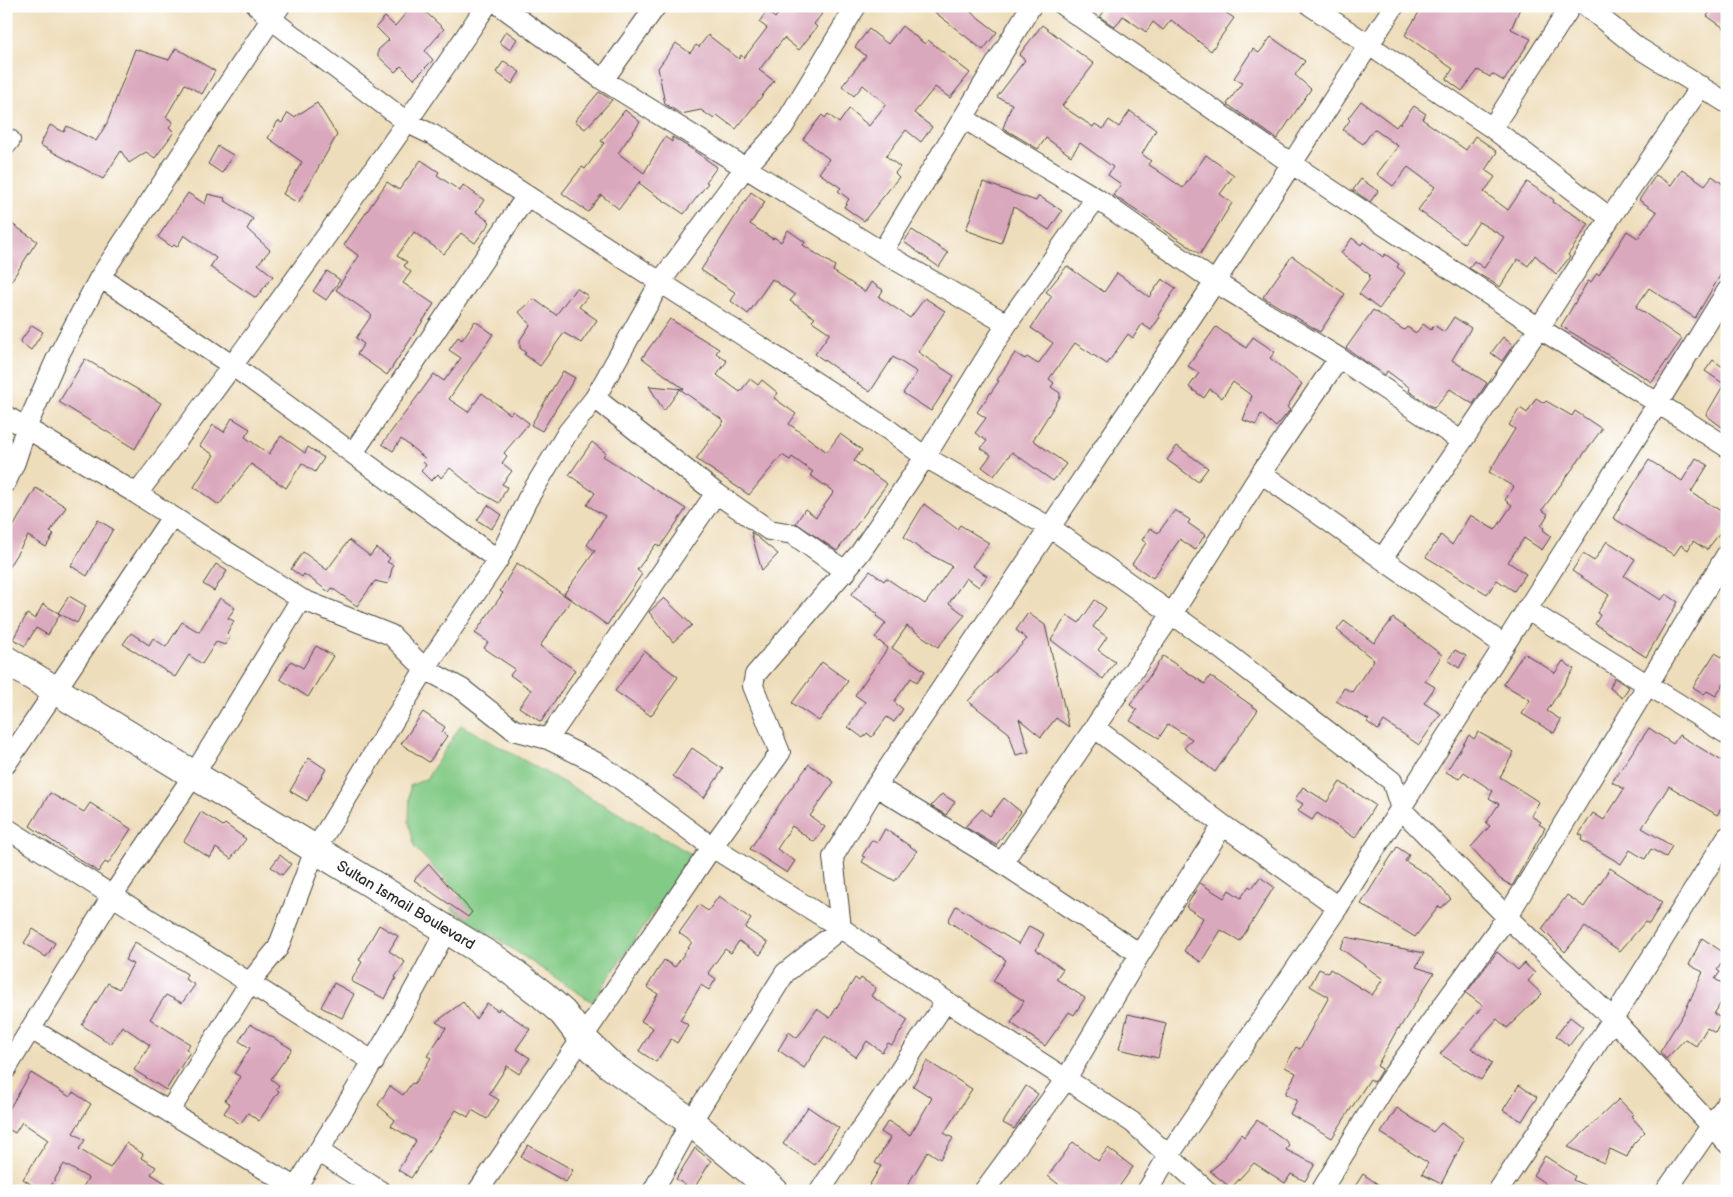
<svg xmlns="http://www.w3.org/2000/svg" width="1733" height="1197" font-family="'Balsamiq Sans',sans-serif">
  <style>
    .green { fill: #82ca85; stroke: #567a58 }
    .building { fill: #daa8bc }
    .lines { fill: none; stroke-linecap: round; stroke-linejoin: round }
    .street-casing { stroke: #484640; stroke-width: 22 }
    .secondary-casing { stroke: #484640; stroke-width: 30 }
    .street { stroke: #fff; stroke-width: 20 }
    .secondary { stroke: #fff; stroke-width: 28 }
    .labels { text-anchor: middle; stroke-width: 5; stroke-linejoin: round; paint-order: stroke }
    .street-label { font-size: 15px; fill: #2b2b2b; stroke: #fff }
  </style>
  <rect width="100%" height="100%" fill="#fff"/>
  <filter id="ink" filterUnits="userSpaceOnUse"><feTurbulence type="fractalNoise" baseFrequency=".02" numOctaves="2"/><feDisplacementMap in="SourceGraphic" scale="10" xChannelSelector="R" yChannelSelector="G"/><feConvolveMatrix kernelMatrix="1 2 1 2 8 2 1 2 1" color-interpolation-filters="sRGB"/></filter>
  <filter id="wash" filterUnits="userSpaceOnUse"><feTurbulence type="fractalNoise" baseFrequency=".0096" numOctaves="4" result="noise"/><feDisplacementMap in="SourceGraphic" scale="20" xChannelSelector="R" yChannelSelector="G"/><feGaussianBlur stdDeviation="1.12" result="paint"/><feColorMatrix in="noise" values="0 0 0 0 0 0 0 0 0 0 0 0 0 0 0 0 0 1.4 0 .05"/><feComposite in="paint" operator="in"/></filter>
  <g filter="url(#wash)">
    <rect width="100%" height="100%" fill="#eeddba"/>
    <path class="green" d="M461,725l232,130 -101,147 -140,-93 9,-14 -46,-47 -6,-26 1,-36 17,-8z"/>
    <g id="blocks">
      <path class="building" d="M412,6h7l25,23 -19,22 8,9 -19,19 -13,-13 -6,6 -17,-16v-6l11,-10 -13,-13 9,-10 10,9z
        M784,6h44l-14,18 3,3 -18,23 -15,-12 -25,32 15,11 -38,48 -19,-14 -3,4 -13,-9 -20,4 -16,-10 -7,-36 18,-25 14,10 6,-8 3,2 9,-12 31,24 2,-4 3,3 23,-30 -8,-6 8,-11 8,7z
        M927,6h36l34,26 -14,18z
        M1108,6h108l18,12 -23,33 -40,-31 -8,10 -10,-8 -7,10 -23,-16 -8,11 -15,-10z
        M1423,6h98l-10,23 20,10 -27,42 -12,-7 -2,3 -12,-7 -16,21 -16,-12 7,-10 -48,-34z
        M1714,6h13v24l-20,-14z
        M1042,25l52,39 -32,42 31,21 2,-3 8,5 6,-9 10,7 11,-16 26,19 -14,24 9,7 -3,3 35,24 23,-33 28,20 -14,19 12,9 -32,51 -87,-59 8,-11 -13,-9 5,-8 -33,-24 -9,13 -25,-18 -8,11 -35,-21 9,-24 -15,-7 28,-37 -6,-5z
        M902,26l23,18 3,-4 42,33 -20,25 -15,-11 -21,26 18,14 -11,15 -15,-12 -20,26 14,11 -5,6 4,4 -35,44 -20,-14 5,-8 -11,-8 3,-3 -22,-15 10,-14 -26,-20 19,-24 3,3 3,-4 11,9 10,-14 20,17 17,-22 -23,-19 -9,11 -12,-10 24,-30 -11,-9 14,-18 19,15z
        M506,31l11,8 -7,11 -11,-8z
        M1271,37l34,24 -10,14 16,14 -34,50 -50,-35 15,-21 -8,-5 19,-29 6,4z
        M176,48l39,23 -13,23 -17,-10 -19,33 7,5 -4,5 5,5 -19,26 -9,-6 -17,11 -8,-12 -18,28 -63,-34 10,-20 14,7 3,-6 29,15 11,-18 28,-74 34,11z
        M504,61l16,11 -8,12 -16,-12z
        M599,92l13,8 -27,29 -10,-8z
        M1361,101l35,26 3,-4 1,1 14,-18 12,8 -4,5 44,31 9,-14 16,11 6,5 -12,18 10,7 -11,15 24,18 19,-28 27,18 -1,2 36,22 -21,31 2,2 -14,17 -21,-19 -7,11 -10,-7 -18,28 -31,-19 5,-7 10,7 20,-31 -25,-15 -15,21 -46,-33 17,-23 -27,-20 -15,19 -16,-12 21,-28 -24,-17 -11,15 -20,-14 7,-10 -2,-2z
        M317,103l20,32 -39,68 -15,-9 19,-32 -34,-24 10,-17 4,2 6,-10 6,4z
        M625,110l15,12 -22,31 26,20 21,-36 7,5v-5l18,11 27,19 -11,15 2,1 -24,31 -30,-20 -15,-11 1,-2 -21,28 -18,-14 -13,17 -26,-19 20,-26 3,2 19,-26 -3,-2z
        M218,146l15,9 -11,18 -14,-9z
        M421,160l18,12 -2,3 23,16 3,-6 21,15 -8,12 14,10 -15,21 -14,-10 -17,21 -30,-22 -17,24 10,6 -3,4 7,6 -8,11 31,21 -47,71 -30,-21 7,-10 -8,-6 16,-23 -36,-25 23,-34 -15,-11 43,-63 12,8z
        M1682,169l23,16 7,-9 15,11v77l-32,54 -46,-30 -13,19 46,32 -30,43 -91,-56 27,-45 3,1 6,-9 2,2 28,-44 11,7 19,-26 -18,-12 17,-25 15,10z
        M1361,179l17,12 -8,11 -17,-12z
        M983,182l53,19 3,-5 23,15 -13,19 -35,-23 -13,36 -35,-13z
        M751,192l14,10 -15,22 23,15 1,-2 7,5 7,-12 17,12 -2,3 32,21 -2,5 32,21 6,-10 12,8 -4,7 31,21 15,-20 20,13 -27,41 36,24 -23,35 -28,-18 14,-21 -24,-15 -23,35 -55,-38 15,-21 -18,-12 3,-3 -25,-17 5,-6 -23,-16 -24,35 -17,-13 5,-8 -35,-23z
        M188,193l17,11 3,-10 17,4 -1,2 29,19 -6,10 23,21 -12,14 15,12 -17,22 -46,-31 6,-9 -32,-23 -7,12 -3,-2 -2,2 -14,-10z
        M6,220l31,21 -31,48z
        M912,230l36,23 -9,14 -35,-25z
        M1352,238l9,7 2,-3 20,15 2,-3 14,10 -2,3 8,6 -26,36 -20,-15 11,-15 -2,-2 2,-2 -29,-22z
        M1292,256l53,38 -25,38 -57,-35z
        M1067,266l37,26 13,-19 32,24 13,-18 14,9 -18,27 2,2 -9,13 -9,-6 -9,14 -5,-4 -21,30 -32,-21 -26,36 5,4 -3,4 9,6v4l-27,43 33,24 -13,17 -41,-29 -18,24 -12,-9 9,-12 -10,-7 6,-7 -12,-8 11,-15 -9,-6 22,-31 -2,-1 18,-27 10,6 2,-2 11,7 15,-21 -22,-15 21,-32 -6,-4z
        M327,271l13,9 -14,20 -13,-9z
        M576,288l12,8 -9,11 18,13 -16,23 -17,-10 -24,33 -16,-12 2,-1 -6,-5v-8l10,-15 -11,-13 15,-13 22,16z
        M1373,310l31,20 3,-3 9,6 7,-9 8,6 3,-5 10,7 10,-15 17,11 -19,32 35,23 -14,21 -23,-15 -16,19 -25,-17 1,-3 -23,-17 -2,4 -39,-27z
        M670,319l49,30 -3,4 11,8 -10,14 23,17 10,-13 8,6 4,-5 16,13 -4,5 22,16 -7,10 38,28 13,-18 22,16 -8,11 33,23 -50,67 -41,-28 9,-14 11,8 18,-25 -24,-17 3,-3 -21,-15 -2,3 -8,-5 -33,40 -53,-36 28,-38 -44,-32 -16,22 -15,-25 35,3 -42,-31z
        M475,321l18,13 -44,65 19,13 14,-19 28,21 3,-3 16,12 -25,30 3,3 -5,7 10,8 -10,13 5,3 -8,16 -21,-12 -28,-23 -9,10 -3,-4 -7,7 -10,-10 5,-6 -3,-3 3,-3 -25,-20 -8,12 -11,-7 52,-70 10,7 17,-23 -12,-8 9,-13 4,3z
        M32,325l11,7 -12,18 -11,-8z
        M1216,327l30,21 7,-11 22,15 -5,6 32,26 -15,23 3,3 -14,17 -15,-13 -5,11 -13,-5 9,-24 -19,-14 -11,16 -12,-9 -6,9 -15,-11 10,-14 -11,-7z
        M1503,337l10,8 -11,16 -11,-8z
        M85,359l76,44 -26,46 -76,-47z
        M1713,360l14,10v61l-21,-16 18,-31 -19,-13z
        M563,371l12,7 -33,53 -11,-6z
        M1536,398l8,5 2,-2 26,15 3,-5 27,18 -60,81 6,4 -7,12 3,2 -1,2 8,6 -9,14 -18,-12 -16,24 18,12 -12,17 -17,-11 -10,14 -61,-37 15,-22 11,10 18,-30 25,15 17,-25 -7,-5 9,-13 -25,-15 26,-43 -6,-4 11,-17 7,5z
        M232,418l18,11 -5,8 24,17 12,-18 24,17 3,-6 16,11 -9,14 -13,-9 -16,25 -35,-24 -32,41 -25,-18 20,-32 -14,-9 13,-21 11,7z
        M592,442l14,11 -3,3 83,53 -26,38 -4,-3 -19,26 5,4 -35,51 -43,-31 31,-43 -8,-6 18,-29 -18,-11 8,-12 -26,-18z
        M1177,446l31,22 -9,12 -2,1 -30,-21z
        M1696,458l12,7 -17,27 36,23v8l-20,27 -14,-9 -5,9 -7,-5 -7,10 -61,-37 36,-58 33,21z
        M36,488l30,19 -16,25 4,2 -8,13 -18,-11 -22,35v-32z
        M924,504l33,25 3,-4 29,18 -17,23 15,10 -8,11 -13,-9 -17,25 16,12 -27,32 -31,-21 -15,22 33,23 -8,11 -6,-4 -17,24 9,7 -9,13 -7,-5 -15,20 -5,-4 -4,5 -15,-11 17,-25 -10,-7 33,-47 -13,-10 11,-15 -10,-7 2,-2 -27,-19 19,-24 14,10 2,-3 39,26 27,-38 -29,-15 -19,-14z
        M488,505l14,10 -11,14 -14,-9z
        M1175,510l15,10 -2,3 17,12 -10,15 -15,-11 -27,39 -21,-14 14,-21 -4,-3 8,-12 8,5z
        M98,520l15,9 -26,47 -16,-10z
        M751,532l27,22 -16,17z
        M349,540l21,16 6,-8 14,10 -3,4 6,3 -5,19 -13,-3 -18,25 -25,-18 -3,4 -25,-18 -2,3 -11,-8 12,-17 24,18z
        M1607,541l28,18 -11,17 37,24 5,-6 12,8 -32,55 -51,-33 5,-9 -3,-2 12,-18 -37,-24 11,-17 11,7z
        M517,563l54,37 -31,46 35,24 -34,52 -22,-15 12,-17 -21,-15 5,-6 -31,-21 4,-6 -13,-9 28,-40 -3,-2z
        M216,564l11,7 -13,20 -11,-7z
        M69,596l17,10 -9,17 -19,-10z
        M220,598l15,10 -7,10 6,3 -7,12 3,3 -5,9 -9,-3 -14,22 -13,-9 -14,22 -52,-33 8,-11 18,12 4,-7 13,9 16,-25 17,10z
        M664,598l28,27 -19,17 -24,-30z
        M1095,600l11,8 -13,19 14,10 -9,13 17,12 -12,17 -52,-39 16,-25 12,8z
        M43,604l17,10 -12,21 -12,-7 -11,18 -12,-7 14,-25 8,5z
        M1028,613l17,12 24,102 -13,-9 -15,19 -22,-18 10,33 -13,3 -7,-22 -41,-32 59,-62 -11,-9z
        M1393,618l49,37 -17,26 10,6 -11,16 17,11 -22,31 -35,-24 -6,9 -11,-8 2,-2 -33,-19 8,-13 8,4 22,-32 -37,-30 7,-9 30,22z
        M316,646l17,10 -25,41 -28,-18 11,-18 12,7z
        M1455,650l11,6 -7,12 -11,-8z
        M644,651l34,26 -27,39 -36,-25z
        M1524,653l31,20 8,-12 11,8 -27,42 14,9 -7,13 -32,-19 8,-14 -27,-16z
        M1715,653l12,7v19l-11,17 -9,-5 -3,3 -11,-7z
        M1163,656l42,28 5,-8 48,34 -43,62 -31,-24 8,-9 -24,-15 -9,14 -29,-17 7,-11 -7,-5z
        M822,662l26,19 -29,40 -27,-18z
        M1614,678l15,9 -7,11 -12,-10z
        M423,712l22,15 -3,5 5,4 -18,26 -28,-18z
        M1649,728l24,16 6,-9 48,29v35l-10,16 -48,-29 -27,42 30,18 -6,11 -15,-8 -6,10 -15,-9 -9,14 -40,-24 2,-4 -4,-2 14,-21 11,7 20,-31 -12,-7z
        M1478,732l36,20 -14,25 39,25 -8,14 10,6 -2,2 6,4 -33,58 -12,-7 -29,-32 19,-21 -4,-3 13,-19 -10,-6 4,-7 -29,-19 -5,7 -13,-7 23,-37 5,4z
        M692,748l31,21 -19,29 -31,-22z
        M309,758l17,11 -19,32 -17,-10z
        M809,764l25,18 -24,34 15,11 -11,15 -22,-16 -15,23 18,12 -8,12 -37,-24 33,-50z
        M1340,782l35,23 -20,33 -38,-25 -5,7 -14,-9 5,-7 -8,-5 8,-12 24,15z
        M50,793l34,19 6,-9 41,26 -23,35 -3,-2 -7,10 -68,-46z
        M942,794l13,8 -9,13 -15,-9z
        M1004,798l17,14 -25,33 -31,-18 17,-18 8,7z
        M201,812l22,14 2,-2 21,15 -15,20 -15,-11 -6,10 -26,-17z
        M885,829l32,22 -22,30 -33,-19 3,-5 -3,-1 10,-16 5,3z
        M1397,847l12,8 -4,6 26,16 20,22 -10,9 -2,-2 -24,31 -54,-33z
        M280,855l11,9 -9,11 -11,-8z
        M429,864l43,48 -4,5 -54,-37z
        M1610,868l52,34 -13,22 -4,-2 -25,29 -35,-24 -20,25 -23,-23 25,-34 17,12z
        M1260,877l14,10 -34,54 -19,-11 -20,32 -17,-11 19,-33 -17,-11 14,-24 24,15 5,-8 12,8 8,-12 3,2z
        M719,896l32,23 -6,9 23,15 -8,12 -21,-14 -8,12 -6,-4 -17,24 8,6 -7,11 -8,-5 -21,35 8,5 -11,18 -6,-4 -15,23 -17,-11 14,-23 -12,-7 17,-27 -11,-7 17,-27 11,7 17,-25 -13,-9 20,-28 9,6z
        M956,906l63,38 10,-18 15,8 -8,16 27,19 -7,10 29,19 -11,17 -5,-3 -24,34 -34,-23 13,-22 -31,-20 13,-21 -58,-39z
        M379,925l19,11 -9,15 16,11 -10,15 1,1 -11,21 -34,-18 11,-19 -3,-2z
        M33,929l22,14 -9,14 -22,-14z
        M1346,937l78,16 -8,14 18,6 -35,56 -1,-1 -21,38 5,3 -8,13 -4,-3 -38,59 -42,-24 7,-14 -12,-6 11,-21 -11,-6 11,-20 4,2 29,-52 -19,-11 9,-17 9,4 2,-4 42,26 11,-16 -43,-31z
        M1702,938l25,17 -10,15 3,2 -5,7 12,7v7l-13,21 9,5 -8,14 -8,-5 -11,18 -11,-7 -19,20 -6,-7 25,-41 18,-39 -14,-7z
        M135,942l52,32 -2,5 10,6 -13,18 -16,-8 -16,24 40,25 -4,5 4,3 -24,38 -32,-20 16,-25 -28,-19 -11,18 -29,-19 26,-42 11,6 14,-25 -8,-4z
        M1497,952l21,18 6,-7 11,10 -7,8 14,13 -35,34 -10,-9 -26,29 21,15 -11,17 -41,-26 43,-48 -17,-13z
        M855,978l4,3 2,-3 15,10 -5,8 37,24 -16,25 -4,-2 -6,9 -15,-11 -11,16 -31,-21 -21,32 -26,-18 11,-18 8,6 20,-29 13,9z
        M334,983l20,11 -12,24 -21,-11z
        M463,1002l13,17 11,-16 11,8 1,-3 31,21 -14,20 14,9 -11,16 -12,-8 -18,28 10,6 -12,19 -15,-9 -4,7 -12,-7 -45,68 -13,-8 18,-29 -25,-15 4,-6 -17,-15 12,-19 13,9 9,-12 2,1 17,-26 -4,-2 19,-28 -10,-6z
        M1128,1014l38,9 -8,35 -39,-9z
        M1570,1017l13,10 -14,19 -13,-10z
        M250,1024l42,25 -21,30 8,6 -3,4 3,2 -20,30 -11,-8 -8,11 -16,-11 6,-9 -5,-4 16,-23 -7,-4 16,-25 -11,-7z
        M927,1061l45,28 -28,44 9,5 -13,21 -12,-8 -24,40h-38l15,-25 -6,-3 15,-25 -9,-6 7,-11 22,14 22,-37 -19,-12z
        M31,1073l39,24 3,-5 18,12 -18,29 12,7 -6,9 31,19 16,-25 17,11 -2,4 15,9 -5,7 27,17h-97l7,-13 -24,-14 -16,27h-7l-18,-12 25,-39 -26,-18 -7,11 -9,-5v-14z
        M1519,1085l18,12 -15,24 -19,-11z
        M1026,1086l12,8 -24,35 -11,-6z
        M1619,1099l14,15 -2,2 14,16 -12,12 -6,13 -17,-8 -6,14 -36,-16z
        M808,1107l31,21 -24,37 -32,-21z
        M1397,1108l36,24 8,-9 23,17 -23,44 -19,-10 6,-11 -47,-30z
        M1257,1120l28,20 4,5 -3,5 29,14 -10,17 -14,-7 -6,9 -31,-20 -23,25 -21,-17 11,-9 20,-28 3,3z
        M1073,1142l25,19 10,-13 25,19 -17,24h-49l-19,-15z
        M528,1145l45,25 -7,12 -45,-25z
        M695,1148l16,13 -18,29 -17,-11z
        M1545,1156l30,20 -2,4 24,11h-41l-23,-16z
        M1363,1174l25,17h-36z"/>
    </g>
  </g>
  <g filter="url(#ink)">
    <use href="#blocks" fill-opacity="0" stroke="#484640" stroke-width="1"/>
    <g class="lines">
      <g class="street-casing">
        <path id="street" d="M257,6l14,13 137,104 25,12 456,295 36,27 126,71 169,120 172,133 9,28 106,108 106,102 114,124
          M501,6l102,74 279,172 125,72
          M1064,6l228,158 247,164 188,119
          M1311,6l181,122 118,90
          M1586,6l51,41 90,56
          M603,80l53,-74
          M963,118l133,80 119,84 124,76 122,83
          M1492,128l79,-122
          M6,145l4,-5
          M882,252l149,-246
          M100,277l133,89 265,194
          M595,398l121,95 53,37 24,4 53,38
          M6,416l131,78 164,105 90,36 34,34 37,20 52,41 34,9 53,26 111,82 129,81 105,73 186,121 75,69
          M353,453l173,-256
          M1261,473l121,86
          M6,482l9,-20 11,-34 30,-68 44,-83 180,-271
          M137,494c120,-160 238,-322 349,-488
          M1526,609l201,125
          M1504,645l-122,-86 157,-231 71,-110 91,-132
          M1095,728l128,97 115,82
          M548,739l168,-246
          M6,764l166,-247
          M876,786l126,77 138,91
          M6,828l368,234
          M1002,863l170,-249 89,-141 78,-115
          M31,1029l265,159
          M6,1069l106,-173 81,-120 108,-177
          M169,1112l81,-130 28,-34 37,-98 110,-181 73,-109 29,-60 41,-68 27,-34 66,-117 83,-112 39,-42 73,-121
          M320,1152l60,39
          M294,1191c53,-87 107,-172 153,-263
          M478,1191l234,-344 68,-94 -27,-67 2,-11 105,-122 65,-96 82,-133 89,-126
          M653,1191l38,-69 94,-149 56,-45 -8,-71 43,-71 339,-504 179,-276
          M820,1191l126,-190
          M984,1191l82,-112 74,-125 83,-129
          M1147,1191l22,-36 169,-248 320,-504 69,-112
          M1321,1191l68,-111 118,-163 220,-363
          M1498,1191l115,-172 114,-182
          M1666,1191l61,-88"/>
      </g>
      <g class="secondary-casing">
        <path id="secondary" d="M6,660l492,301 45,34 20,18 20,26 27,26 81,57 83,69"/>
      </g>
      <use href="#street" class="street"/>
      <use href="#secondary" class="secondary"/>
    </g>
  </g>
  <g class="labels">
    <g class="street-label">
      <text transform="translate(406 905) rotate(31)" y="5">Sultan Ismail Boulevard</text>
    </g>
  </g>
  <rect width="1733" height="1197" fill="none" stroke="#fff" stroke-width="25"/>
</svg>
